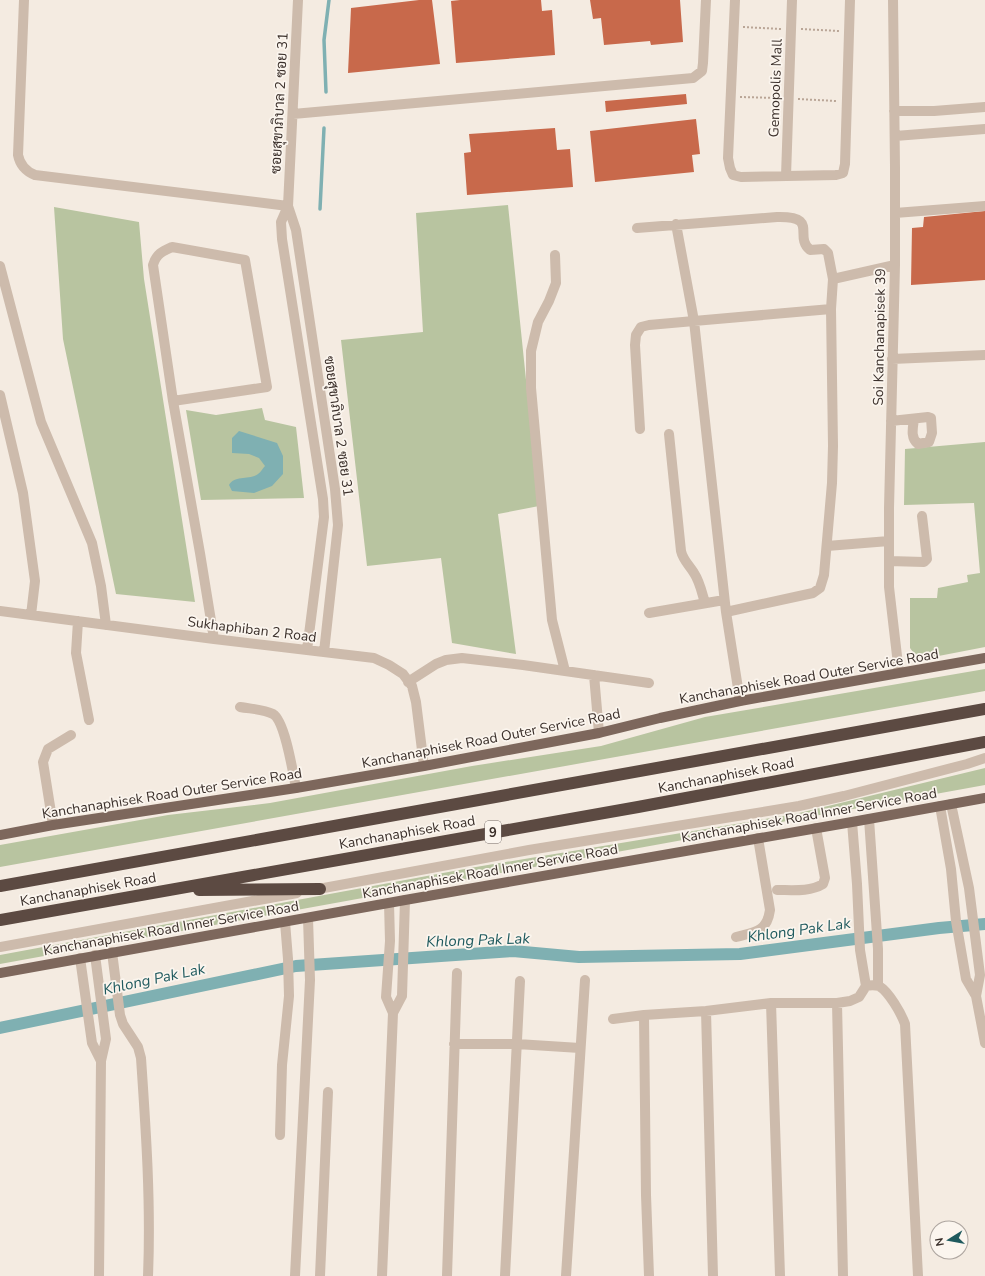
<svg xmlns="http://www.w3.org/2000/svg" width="985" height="1276" font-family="'Nunito Sans',Sarabun,sans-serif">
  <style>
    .green { fill: #b8c4a0 }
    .water { fill: #7fb0b2 }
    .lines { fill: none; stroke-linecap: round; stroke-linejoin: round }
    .stream { stroke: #7fb0b2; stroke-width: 3.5 }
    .canal { stroke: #7fb0b2; stroke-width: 12 }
    .building { fill: #c8694b }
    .path { stroke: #b9a596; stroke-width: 2; stroke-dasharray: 2 2; stroke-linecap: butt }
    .minor { stroke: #cdbbac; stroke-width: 10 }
    .major { stroke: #7d675c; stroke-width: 10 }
    .highway { stroke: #5c4a42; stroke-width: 12 }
    .labels { text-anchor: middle; stroke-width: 3.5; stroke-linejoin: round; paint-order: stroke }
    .shield { fill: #fbf5ee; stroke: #756b66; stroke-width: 1 }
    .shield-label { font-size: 13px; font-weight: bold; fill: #3b302b }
    .street-label { font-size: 14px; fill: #3b302b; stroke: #fbf5ee }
    .water-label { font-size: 15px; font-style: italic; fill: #1f5a5e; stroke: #fbf5ee }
  </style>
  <rect width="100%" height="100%" fill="#f4ebe1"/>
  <path class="green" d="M508,205l31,301 -41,8 18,140 -64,-11 -11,-85 -74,8 -26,-226 82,-8 -7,-119z
    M54,207l85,15 5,57 51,323 -79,-8 -53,-255z
    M262,408l3,12 31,7 8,71 -103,2 -15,-90 30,5z
    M985,442v205l-62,12 -8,-4 -5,-7v-50h27l1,-10 30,-6 -1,-7 13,-2 -6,-70 -70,2 1,-56z
    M985,669v22l-985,176v-22l168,-30 102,-12 202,-37 129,-20 104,-29z
    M985,768v17l-985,179v-9l470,-87 325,-54z"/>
  <path class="water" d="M239,431l38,12 6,13v18l-11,12 -18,7 -22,-2 -3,-6c5,-10 21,-5 29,-11 3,-2 5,-6 7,-8l-6,-8 -10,-4 -17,-1v-15z"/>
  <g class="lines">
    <path class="stream" d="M326,92l-2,-52 5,-40
      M320,209l4,-81"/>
    <path class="canal" d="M0,1028l296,-62 217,-15 66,6 161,-3 199,-26 46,-4"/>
  </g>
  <path class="building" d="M419,0h13l8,64 -92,9 3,-65z
    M460,0h81l1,11 10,-1 3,45 -99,8 -5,-62z
    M590,0h90l3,42 -32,3 -1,-4 -46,4 -3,-27 -8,1z
    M686,94l1,10 -81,8 -1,-11z
    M696,119l4,35 -8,1 2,17 -99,10 -5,-51z
    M555,128l2,22 13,-1 3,38 -106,8 -3,-42 7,-1 -2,-18z
    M985,211v69l-74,5 1,-57 11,-1 1,-10z"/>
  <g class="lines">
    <path class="path" d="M743,27l38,2
      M801,29l38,2
      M740,97l38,1
      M798,99l38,2"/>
    <path class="minor" d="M24,0l-6,155c2,10 7,16 17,20l253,31
      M298,0l-10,206 -7,16 1,17 41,260 1,18 -17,133
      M735,0l-7,158 2,10 3,7 8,2 95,-2 7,-2 2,-9 5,-164
      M893,0l2,167v98l-6,243v79l10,86
      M894,111h40l51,-4
      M293,114l400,-36 9,-7 1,-8 3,-63
      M895,136l90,-7
      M786,176l6,-176
      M288,206l8,24 39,259 3,36 -14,127
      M895,213l90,-7
      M676,224l18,97 32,291 14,89
      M637,228l140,-11c43,-1 16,19 33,33l14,-1 4,4 5,26
      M555,255l1,28 -7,18 -11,21 -7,29v37l21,232 13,51
      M0,266l41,156 51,121 9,43 5,39
      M892,359l93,-4
      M0,395l23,98 12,88 -4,34
      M173,401l94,-14 -22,-127 -73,-13c-9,4 -16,7 -19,18l20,136 27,152 14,86
      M891,421l37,-4 3,1 1,15 -3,9 -11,2c-8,-6 -5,-17 -4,-25
      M640,429l-5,-84 1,-10 5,-8 8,-2 45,-4 137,-12
      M669,434l12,117c2,9 8,14 13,22 6,9 8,20 11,30
      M827,546l62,-5
      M889,561l35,1 3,-3 -5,-43
      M0,611l214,28 160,19 15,7 14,9 9,12 4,16 8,64
      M726,612l87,-19 7,-5 4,-13 8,-92 1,-37 -2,-137 2,-30 62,-14
      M649,613l75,-13
      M78,621l-2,32 13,67
      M594,675l5,58
      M408,682l28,-18 10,-4 16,-2 61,7 126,18
      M240,707c11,2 23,2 33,7 12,7 20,59 23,74
      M951,804l18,84 11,87 -4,21
      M940,806l11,63 5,52 10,58 10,17 9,47
      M869,819l9,130v37
      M53,825l-10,-63 5,-13 23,-14
      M313,890l216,-40 270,-44 45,-10 123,-32 18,-6
      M777,890c15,0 33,2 46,-6l2,-6 -9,-50
      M736,937c19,-5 31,-5 34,-27l-12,-72
      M0,947l297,-54
      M112,952l8,63 3,9 15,23 3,11c5,73 10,145 7,218
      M95,955l11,84 -5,22 -2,215
      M80,958l12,85 9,18
      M866,986c4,-1 9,-1 13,0 10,6 22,27 26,38l13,252
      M771,1003l9,273
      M837,1003l6,273
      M706,1011l7,265
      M393,1013l9,-17 3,-96
      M644,1015l2,180 3,81
      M613,1019l31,-4 62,-4 65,-8h66l13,-2 9,-4 7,-11 -6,-36 -3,-66 -5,-62
      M454,1044h63l63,4
      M280,1135l2,-70 7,-69 -1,-37 -3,-37
      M295,1276l15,-296 -2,-62
      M320,1276l8,-184
      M382,1276l11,-263 -7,-16 4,-56 -1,-38
      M447,1276l10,-303
      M505,1276l15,-295
      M566,1276l19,-296"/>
    <path class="major" d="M0,835l53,-10 243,-37 128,-22 175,-33 61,-15 80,-17 245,-43
      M0,973l405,-73 447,-78 133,-24"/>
    <path class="highway" d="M0,886l985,-177
      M199,890l121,-1
      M0,920l638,-113 347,-65"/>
  </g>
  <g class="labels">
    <rect class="shield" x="485" y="821" width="16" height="22" rx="3"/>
    <g class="shield-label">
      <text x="493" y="837">9</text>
    </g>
    <g class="street-label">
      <text transform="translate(775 88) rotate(-88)" y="5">Gemopolis Mall</text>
      <text transform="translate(279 103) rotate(-87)" y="5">ซอยสุขาภิบาล 2 ซอย 31</text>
      <text transform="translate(879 337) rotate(-89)" y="5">Soi Kanchanapisek 39</text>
      <text transform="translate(339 426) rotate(82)" y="5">ซอยสุขาภิบาล 2 ซอย 31</text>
      <text transform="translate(252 629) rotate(7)" y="5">Sukhaphiban 2 Road</text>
      <text transform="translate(809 676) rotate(-10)" y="5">Kanchanaphisek Road Outer Service Road</text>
      <text transform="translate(491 738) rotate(-11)" y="5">Kanchanaphisek Road Outer Service Road</text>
      <text transform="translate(726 775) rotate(-11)" y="5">Kanchanaphisek Road</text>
      <text transform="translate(172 793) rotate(-9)" y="5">Kanchanaphisek Road Outer Service Road</text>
      <text transform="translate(809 815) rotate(-10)" y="5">Kanchanaphisek Road Inner Service Road</text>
      <text transform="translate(407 832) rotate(-10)" y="5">Kanchanaphisek Road</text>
      <text transform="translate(490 871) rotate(-10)" y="5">Kanchanaphisek Road Inner Service Road</text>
      <text transform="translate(88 889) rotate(-10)" y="5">Kanchanaphisek Road</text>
      <text transform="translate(171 928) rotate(-10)" y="5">Kanchanaphisek Road Inner Service Road</text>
    </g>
    <g class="water-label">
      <text transform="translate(799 930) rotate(-8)" y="5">Khlong Pak Lak</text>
      <text transform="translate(478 940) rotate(-2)" y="5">Khlong Pak Lak</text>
      <text transform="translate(154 979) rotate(-12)" y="5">Khlong Pak Lak</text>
    </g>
  </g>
  <g transform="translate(949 1240) rotate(259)"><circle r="19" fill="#fbf5ee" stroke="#aea6a0"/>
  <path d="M0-3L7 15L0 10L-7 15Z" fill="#1f5a5e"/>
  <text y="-6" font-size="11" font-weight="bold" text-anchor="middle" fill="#3b302b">N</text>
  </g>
</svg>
